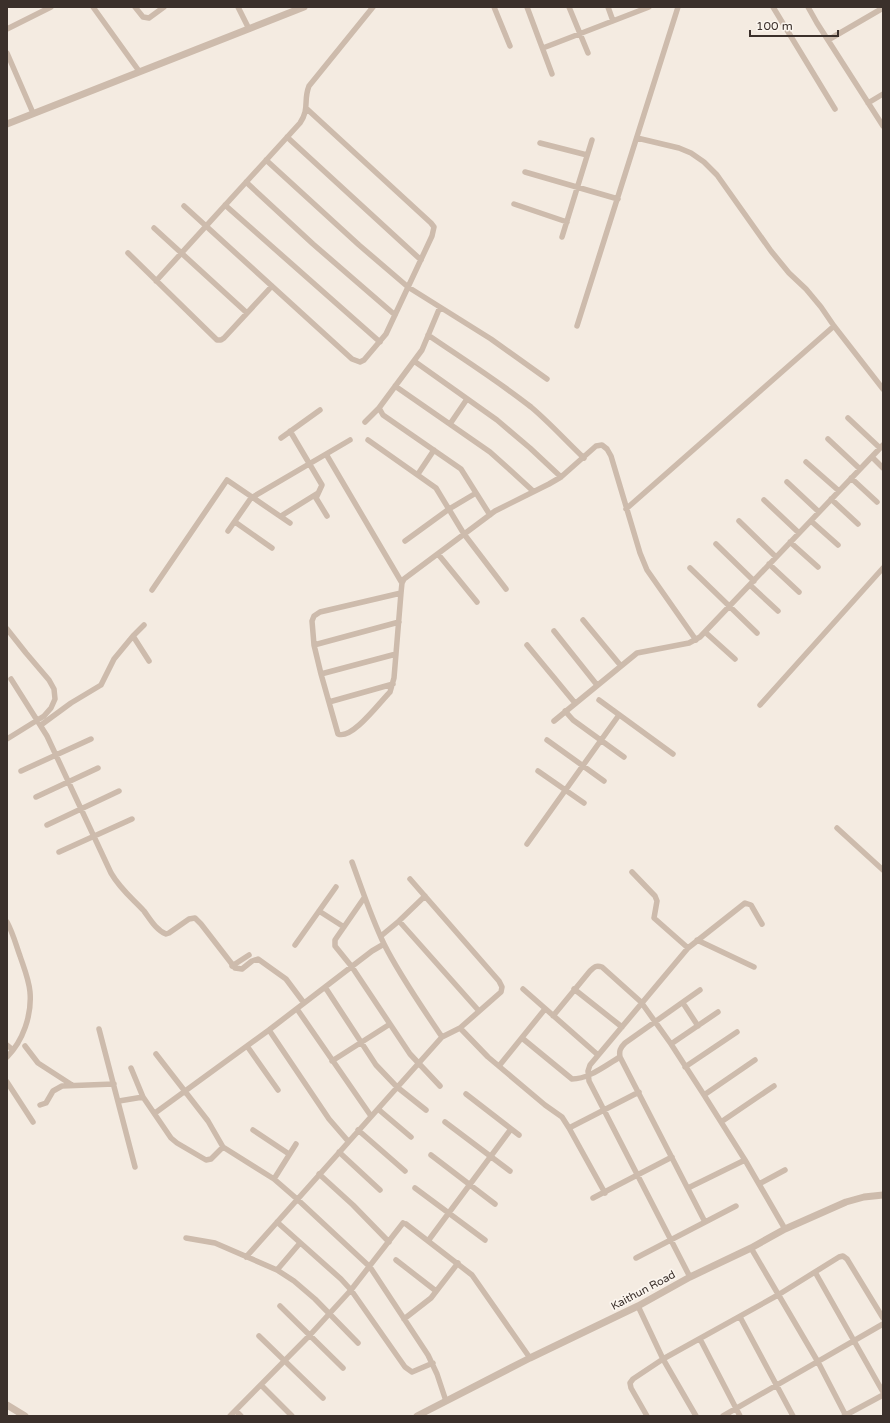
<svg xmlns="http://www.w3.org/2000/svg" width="890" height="1423" font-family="'Varela Round',sans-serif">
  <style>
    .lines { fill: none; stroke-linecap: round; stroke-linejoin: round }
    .minor { stroke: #cdbbac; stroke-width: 5.5 }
    .tertiary { stroke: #cdbbac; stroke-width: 7 }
    .labels { text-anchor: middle; stroke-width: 3.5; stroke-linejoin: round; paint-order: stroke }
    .street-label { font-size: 11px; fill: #3b302b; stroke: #fbf5ee }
  </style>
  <rect width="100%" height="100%" fill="#f4ebe1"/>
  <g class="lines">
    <path class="minor" d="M93,7l46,64
      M135,7l8,10 6,1 15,-11
      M238,7l11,22
      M494,7l16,39
      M527,7l25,67
      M569,7l19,46
      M608,7l5,14
      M773,7l62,102
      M808,7l9,16 66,103
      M7,29l44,-22
      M828,40l55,-32
      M543,48l106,-41
      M7,53l26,60
      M868,103l15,-9
      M287,137l134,123
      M637,138l42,10 12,5 13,9 13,13 54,76 18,22 17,16 15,18 13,19 49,63
      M540,143l47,12
      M266,160l93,85 49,42 83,52 56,40
      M525,172l93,27
      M246,182l67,62 82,71
      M514,204l53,18
      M225,205l155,137
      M184,206l168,153 8,3 4,-2 22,-26 46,-98 2,-9 -3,-4 -124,-114
      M154,228l93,85
      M562,237l30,-97
      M128,253l89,87h4l3,-2 48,-52
      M156,281l144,-158c10,-15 3,-22 9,-37l64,-79
      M440,307l-18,43 -43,58 4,7 78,54 29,46
      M577,326l101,-319
      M428,335c35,24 70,46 103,72 19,16 35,34 53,51
      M414,361l83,59 33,28 31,29
      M395,386l95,66 19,17 24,22
      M848,418l32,30
      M365,422l14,-14
      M450,424l17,-25
      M290,431l32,54 -6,13 11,18
      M281,438l39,-28
      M828,439l32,30
      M368,440l68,48 28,46 42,55
      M326,454l76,129
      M872,457l11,11
      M806,462l33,29
      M418,474l16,-24
      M851,478l26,24
      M787,482l32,30
      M831,499l27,25
      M764,500l35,33
      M626,509l208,-183
      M281,516l37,-23
      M739,521l37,36
      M811,521l27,24
      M235,522l37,26
      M228,531l23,-33 99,-58
      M405,541l44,-32 27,-16
      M790,542l28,25
      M716,544l38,37
      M438,554l39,48
      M769,564l30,28
      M690,568l67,65
      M750,585l28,26
      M152,590l75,-110 63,43
      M401,593l-81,19 -6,4 -2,5 2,24 7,29 17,60c14,6 42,-32 52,-42l4,-14 7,-85 1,-10 2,-4 91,-68 54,-27 12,-7 35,-31 6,-1 5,4 4,7 29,97 7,17 49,70
      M583,620l38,46
      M7,629l19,24 23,27 5,9 1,10 -4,9 -7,8 -37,23
      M554,631l43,54
      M705,632l30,27
      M133,636l16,25
      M314,645l85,-23
      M527,645l48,58
      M321,674l75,-20
      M11,679l36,57 64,137c10,17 20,24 33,38 6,8 12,19 22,23l3,-1 20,-14 6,-1 6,6 34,44 7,1 10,-8 6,-2 28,20 18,24
      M599,700l74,54
      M329,702l64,-18
      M760,705l123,-137
      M565,711l8,9 51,37
      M554,721l83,-68 52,-10 11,-6 183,-192
      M41,725l30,-22 30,-18 13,-26 19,-23 11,-11
      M547,740l57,41
      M21,771l70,-32
      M538,771l46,32
      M36,797l62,-29
      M47,825l72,-34
      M837,828l46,42
      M527,844l92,-129
      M59,852l73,-33
      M352,862c10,27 19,55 32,82 16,32 38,63 58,93
      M632,872l23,24 2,5 -3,17 34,30
      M364,898l-27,39 -2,3v6l17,21 58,87 30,32
      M319,911l25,16
      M399,921l80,90
      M7,922c6,11 9,23 13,34 4,12 9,24 10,36 2,23 -7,49 -23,65
      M381,936l18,-15 26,-25
      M697,940l57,27
      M295,945l41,-58
      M232,966l17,-11
      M325,987l51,78 21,22 29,23
      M523,989l75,66
      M574,989l48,38
      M700,990l-75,53c-5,5 -6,8 -5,14l85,165
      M683,1003l15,23
      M297,1009l74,107
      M553,1016l37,-45c4,-4 6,-6 12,-4l39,35 30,42 33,51 41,65 40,69
      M460,1028l28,29 57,48 17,12 7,11 36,65
      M99,1029l36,138
      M269,1030l60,89 19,22
      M522,1038l50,41c17,0 34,-14 48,-22
      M671,1044l47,-32
      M7,1045l6,5
      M25,1046l13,17 34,22
      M247,1046l31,44
      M156,1054l52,67 15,26 51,32 23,20 73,68 58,88 9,19 9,27
      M332,1061l58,-37
      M499,1066l46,-57
      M685,1067l52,-35
      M131,1068l12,29 28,41 6,5 29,17 5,-1 12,-12
      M7,1082l26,40
      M466,1094l53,41
      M704,1095l51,-35
      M119,1101l24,-4
      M40,1105l6,-2 7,-12 9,-5 52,-2
      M378,1109l33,28
      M155,1113l114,-83 103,-79 12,-7
      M445,1122l65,49
      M721,1122l53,-36
      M569,1128l70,-36
      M253,1130l36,24
      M358,1130l47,41
      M339,1152l41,38
      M431,1155l64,49
      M319,1174l34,31 36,37
      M274,1179l22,-35
      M759,1184l26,-14
      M415,1188l70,52
      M688,1188l57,-28
      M593,1198l79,-41
      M277,1222l64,57 10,11 54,77 7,5 21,-9
      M406,1224l66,51 58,83
      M186,1238l29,5 62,27 17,11 21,18 43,44
      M428,1241l83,-112
      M751,1248l67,114 28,54
      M246,1257l196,-220 18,-9 41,-36 1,-5 -3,-6 -89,-102
      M636,1258l100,-52
      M396,1260l40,31
      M277,1270l23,-27
      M815,1272l68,120
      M690,1277l-101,-196 -1,-10 2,-6 98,-117 57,-45 6,2 11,19
      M280,1306l63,62
      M638,1306l25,53 33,57
      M740,1317l53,99
      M404,1319l27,-21 27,-35
      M259,1336l64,62
      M700,1339l40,77
      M261,1385l31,31
      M236,1411l5,5
      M230,1416l80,-81 41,-45 52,-67
      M647,1416l-16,-28 -1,-5 3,-4 30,-20 115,-64 61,-38 4,-1 4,3 36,59
      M723,1416l160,-92
      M844,1416l39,-21"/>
    <path class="tertiary" d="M7,124l297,-117
      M7,1405l18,11
      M417,1416l113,-58 108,-52 52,-29 61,-29 34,-19 61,-27 18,-5 19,-2"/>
  </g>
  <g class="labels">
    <g class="street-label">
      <text transform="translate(643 1290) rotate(-28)" y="4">Kaithun Road</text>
    </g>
  </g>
  <rect width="890" height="1423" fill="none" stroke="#3b302b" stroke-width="16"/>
  <path d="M750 30v6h88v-6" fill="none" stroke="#3b302b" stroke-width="2"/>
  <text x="756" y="30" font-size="12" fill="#3b302b" stroke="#fbf5ee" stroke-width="3" paint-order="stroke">100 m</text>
</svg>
